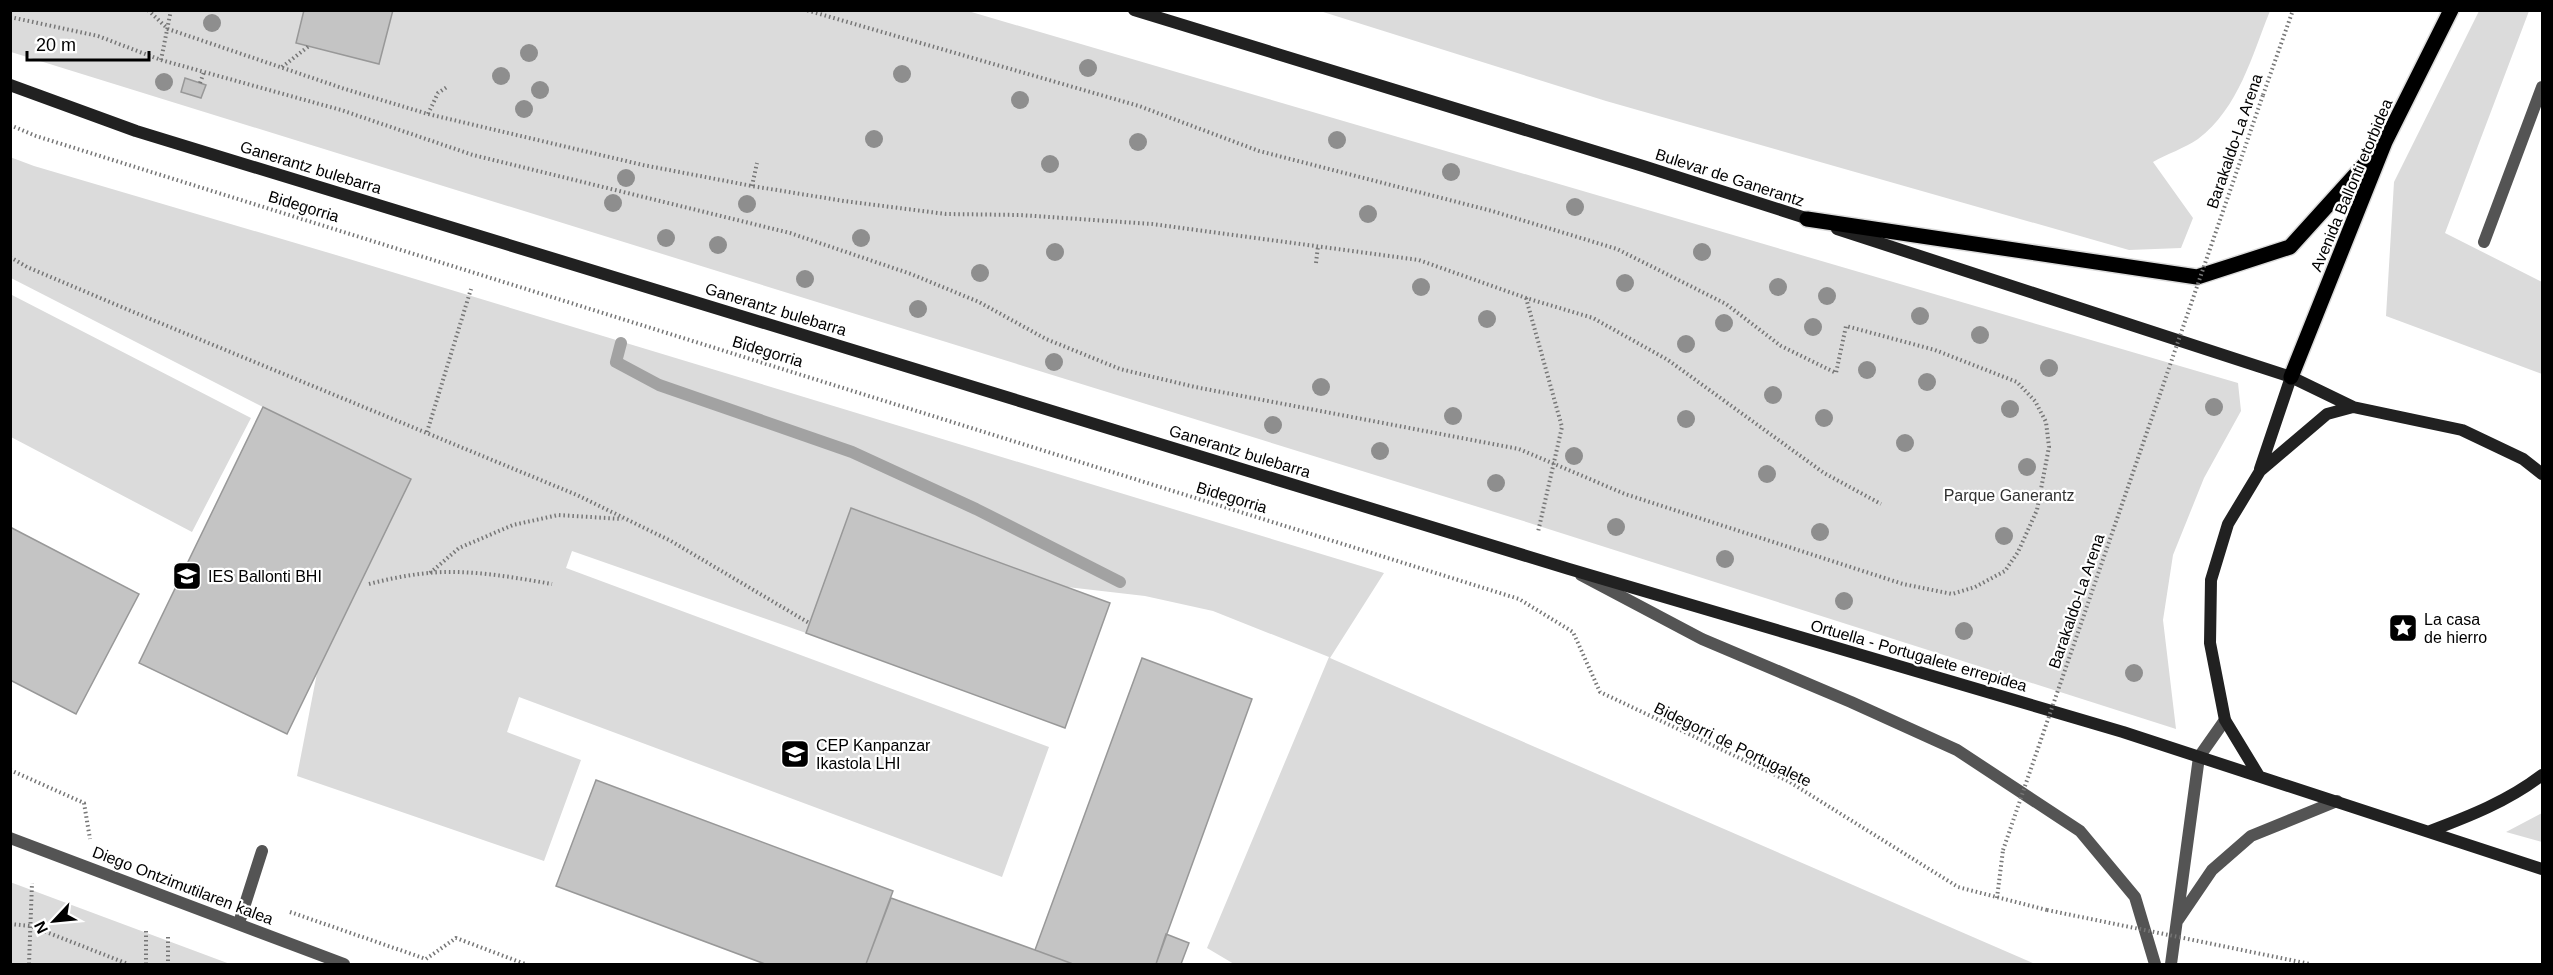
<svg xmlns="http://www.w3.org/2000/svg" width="2553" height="975" font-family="Arial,sans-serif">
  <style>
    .green { fill: #dbdbdb }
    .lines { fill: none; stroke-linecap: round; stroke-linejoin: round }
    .stream { stroke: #a2a2a2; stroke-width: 12 }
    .building { fill: #c4c4c4; stroke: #989898; stroke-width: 1.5 }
    .primary-casing { stroke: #dbdbdb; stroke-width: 18 }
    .path { stroke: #767676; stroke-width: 4; stroke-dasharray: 1.5 3; stroke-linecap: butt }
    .lane { stroke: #545454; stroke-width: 12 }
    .street { stroke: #545454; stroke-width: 12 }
    .secondary { stroke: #212121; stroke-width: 12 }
    .primary { stroke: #000; stroke-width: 15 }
    .path-bridge { stroke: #767676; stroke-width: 4; stroke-dasharray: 1.5 3; stroke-linecap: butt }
    .tree { fill: #8e8e8e }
    .labels { text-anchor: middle; stroke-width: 4.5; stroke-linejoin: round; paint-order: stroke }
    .street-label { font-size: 16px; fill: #000; stroke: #fff }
    .park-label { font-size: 16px; fill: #323232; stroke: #fff }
    .poi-label { font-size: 16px; fill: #000; stroke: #fff; text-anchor: start }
  </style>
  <rect width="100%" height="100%" fill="#fff"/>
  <path class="green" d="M10,11h958l1270,372 3,28 -37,67 -31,77 -10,65 13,109 -659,-210 -1506,-467z
    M1320,11h950c-18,44 -31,97 -72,128 -13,9 -31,15 -45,23l40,56 -12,30 -52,2 -523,-149z
    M2479,11h50l-84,222 97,49v92l-156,-58 8,-134z
    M10,157l24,9 302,89 1048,318 -54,85 705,306h-801l-27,-16 122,-291 -116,-46 -68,-15 -78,-9 -215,-78 -46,124 -234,-82 -6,17 483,179 -47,130 -483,-180 -12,35 74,28 -37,101 -247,-85 20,-103 93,-194 -147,-72 -252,-129z
    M10,294l241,124 -59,114 -181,-95z
    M2542,813v29l-36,-10z
    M10,882l220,82h-219z"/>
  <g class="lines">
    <path class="stream" d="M621,343l-5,19 43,23 193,67 124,57 144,73"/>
  </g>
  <path class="building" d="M304,10h89l-14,54 -83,-21z
    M185,78l21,7 -5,13 -20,-6z
    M263,407l148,72 -124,255 -148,-71z
    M851,508l259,95 -45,125 -259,-95z
    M10,527l129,67 -63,120 -66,-34z
    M1142,658l110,41 -96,265h-83l-38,-14z
    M596,780l297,111 -27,73h-101l-209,-78z
    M891,898l144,52 38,14h-207z
    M1166,934l23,9 -8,21h-25z"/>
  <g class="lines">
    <g class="primary-casing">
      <path id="primary" d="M1807,219l390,58 93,-30 95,-105
        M2291,377l94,-235 66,-132"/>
    </g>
    <path class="path" d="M148,10l20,19 177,60 83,25 215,51 109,21 92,15 102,13 74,1 132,9 267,36 107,38 67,20 75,42 156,113 57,31
      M10,17l88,19 63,24 180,50 132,45 317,78 121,41 68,28 67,37 74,30 75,18 324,62 106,45 278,90 49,10 23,-7 30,-16 13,-19 19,-42 12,-63 -3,-25 -11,-21 -18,-19 -82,-32 -89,-24 -10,47 -55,-27 -55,-42 -109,-55 -125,-38 -233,-60 -120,-45 -333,-96
      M161,60l10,-50
      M282,67l27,-21
      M200,83l4,-11
      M2263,95l30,-85
      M428,114l10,-21 9,-6
      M10,125l26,11 1483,463 54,33 27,60 188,89 170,106 89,23
      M752,186l5,-23
      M10,257l17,10 104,44 446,184 94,46 138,82
      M1316,263l2,-17
      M1526,298l36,129 -24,105
      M427,432l44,-143
      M430,573l29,-25 54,-23 45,-10 64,4
      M369,584c19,-5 39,-9 59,-11 40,-4 84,4 124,11
      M10,770l74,33 6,36
      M1997,898l6,-48
      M290,912l136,47 30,-21 69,26
      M10,924l21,2 97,38
      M168,937v27
      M29,964l3,-81
      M146,964v-36"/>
    <path class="lane" d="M2484,242l58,-155
      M239,923l23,-72"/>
    <path class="street" d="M1581,575l121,64 149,63 106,48 123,81 55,66 20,67
      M10,838l334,126
      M2178,920l34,-50 39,-34 86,-35
      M2171,964l28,-207 26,-37"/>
    <path class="secondary" d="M1134,10l509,156 172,55
      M10,85l126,46 1433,438 554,163 419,137
      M1837,229l454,148 62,30
      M2260,469l31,-92
      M2259,776l-34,-56 -15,-77 1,-63 17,-56 32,-53 67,-57 26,-7 109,23 61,29 19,15
      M2430,831c40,-15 78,-30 112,-56"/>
    <use href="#primary" class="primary"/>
    <path class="path-bridge" d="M2003,850l260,-755
      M2047,910l263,54"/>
  </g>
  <g class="tree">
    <circle cx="212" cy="23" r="9"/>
    <circle cx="529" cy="53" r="9"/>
    <circle cx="1088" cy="68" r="9"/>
    <circle cx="902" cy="74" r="9"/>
    <circle cx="501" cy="76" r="9"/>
    <circle cx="164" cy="82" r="9"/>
    <circle cx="540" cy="90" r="9"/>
    <circle cx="1020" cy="100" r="9"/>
    <circle cx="524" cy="109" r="9"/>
    <circle cx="874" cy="139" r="9"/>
    <circle cx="1337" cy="140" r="9"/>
    <circle cx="1138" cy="142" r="9"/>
    <circle cx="1050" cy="164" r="9"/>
    <circle cx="1451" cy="172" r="9"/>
    <circle cx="626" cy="178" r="9"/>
    <circle cx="613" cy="203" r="9"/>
    <circle cx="747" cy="204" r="9"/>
    <circle cx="1575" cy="207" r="9"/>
    <circle cx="1368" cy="214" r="9"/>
    <circle cx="666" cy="238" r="9"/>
    <circle cx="861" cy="238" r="9"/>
    <circle cx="718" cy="245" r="9"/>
    <circle cx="1055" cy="252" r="9"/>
    <circle cx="1702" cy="252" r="9"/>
    <circle cx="980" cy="273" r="9"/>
    <circle cx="805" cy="279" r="9"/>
    <circle cx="1625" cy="283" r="9"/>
    <circle cx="1421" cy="287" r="9"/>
    <circle cx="1778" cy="287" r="9"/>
    <circle cx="1827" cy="296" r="9"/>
    <circle cx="918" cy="309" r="9"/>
    <circle cx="1920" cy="316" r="9"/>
    <circle cx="1487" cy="319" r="9"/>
    <circle cx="1724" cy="323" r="9"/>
    <circle cx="1813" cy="327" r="9"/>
    <circle cx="1980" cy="335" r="9"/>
    <circle cx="1686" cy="344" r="9"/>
    <circle cx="1054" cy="362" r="9"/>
    <circle cx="2049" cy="368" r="9"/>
    <circle cx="1867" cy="370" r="9"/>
    <circle cx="1927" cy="382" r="9"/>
    <circle cx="1321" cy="387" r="9"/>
    <circle cx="1773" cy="395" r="9"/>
    <circle cx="2214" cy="407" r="9"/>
    <circle cx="2010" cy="409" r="9"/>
    <circle cx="1453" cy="416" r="9"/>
    <circle cx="1824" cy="418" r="9"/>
    <circle cx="1686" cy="419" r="9"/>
    <circle cx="1273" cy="425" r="9"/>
    <circle cx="1905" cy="443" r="9"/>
    <circle cx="1380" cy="451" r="9"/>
    <circle cx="1574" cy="456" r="9"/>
    <circle cx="2027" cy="467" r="9"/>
    <circle cx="1767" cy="474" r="9"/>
    <circle cx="1496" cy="483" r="9"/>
    <circle cx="1616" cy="527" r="9"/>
    <circle cx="1820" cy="532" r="9"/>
    <circle cx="2004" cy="536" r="9"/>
    <circle cx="1725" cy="559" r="9"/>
    <circle cx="1844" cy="601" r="9"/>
    <circle cx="1964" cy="631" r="9"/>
    <circle cx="2134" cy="673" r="9"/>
  </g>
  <defs>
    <g id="school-square" transform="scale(1.5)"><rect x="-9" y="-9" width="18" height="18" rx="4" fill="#000" stroke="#fff"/><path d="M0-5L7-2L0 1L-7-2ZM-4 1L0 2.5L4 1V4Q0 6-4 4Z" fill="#fff"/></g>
    <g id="sight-square" transform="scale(1.5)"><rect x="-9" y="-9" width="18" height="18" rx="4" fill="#000" stroke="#fff"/><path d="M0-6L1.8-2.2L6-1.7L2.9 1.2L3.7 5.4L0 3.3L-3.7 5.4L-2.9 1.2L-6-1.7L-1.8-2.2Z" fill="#fff"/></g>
    <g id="university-square" transform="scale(1.5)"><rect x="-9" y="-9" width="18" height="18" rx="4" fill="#000" stroke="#fff"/><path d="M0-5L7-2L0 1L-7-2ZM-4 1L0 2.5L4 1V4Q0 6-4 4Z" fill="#fff"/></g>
  </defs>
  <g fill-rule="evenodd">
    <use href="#school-square" x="187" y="576"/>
    <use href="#sight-square" x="2403" y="628"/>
    <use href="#university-square" x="795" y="754"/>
  </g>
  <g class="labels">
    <g class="street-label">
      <text transform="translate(2234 141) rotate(-71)" y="6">Barakaldo-La Arena</text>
      <text transform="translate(311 167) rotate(17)" y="6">Ganerantz bulebarra</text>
      <text transform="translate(1730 177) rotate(18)" y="6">Bulevar de Ganerantz</text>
      <text transform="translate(2351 185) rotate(-67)" y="6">Avenida Ballonti etorbidea</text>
      <text transform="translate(304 206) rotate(17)" y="6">Bidegorria</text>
      <text transform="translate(776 309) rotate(17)" y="6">Ganerantz bulebarra</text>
      <text transform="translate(768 351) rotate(17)" y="6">Bidegorria</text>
      <text transform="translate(1240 451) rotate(17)" y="6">Ganerantz bulebarra</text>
      <text transform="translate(1232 497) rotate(17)" y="6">Bidegorria</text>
      <text transform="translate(2076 601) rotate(-71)" y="6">Barakaldo-La Arena</text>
      <text transform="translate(1919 655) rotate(16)" y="6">Ortuella - Portugalete errepidea</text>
      <text transform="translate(1733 744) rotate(26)" y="6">Bidegorri de Portugalete</text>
      <text transform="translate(183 885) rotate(21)" y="6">Diego Ontzimutilaren kalea</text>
    </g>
    <g class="park-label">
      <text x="2009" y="501">Parque Ganerantz</text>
    </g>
    <g class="poi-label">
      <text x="208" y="582">IES Ballonti BHI</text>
      <text x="2424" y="625">La casa<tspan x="2424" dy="18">de hierro</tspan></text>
      <text x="816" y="751">CEP Kanpanzar<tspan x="816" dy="18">Ikastola LHI</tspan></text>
    </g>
  </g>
  <rect width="2553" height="975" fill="none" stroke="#000000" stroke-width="24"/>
  <g transform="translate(54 921) rotate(244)" stroke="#ffffff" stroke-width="4.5" paint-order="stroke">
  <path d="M0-4.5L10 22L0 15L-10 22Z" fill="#000000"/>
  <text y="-9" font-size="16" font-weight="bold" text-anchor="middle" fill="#000000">N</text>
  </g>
  <path d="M27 51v9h122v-9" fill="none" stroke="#000000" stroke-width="3"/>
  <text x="36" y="51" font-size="18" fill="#000000" stroke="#ffffff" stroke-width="4.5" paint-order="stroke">20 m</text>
</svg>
